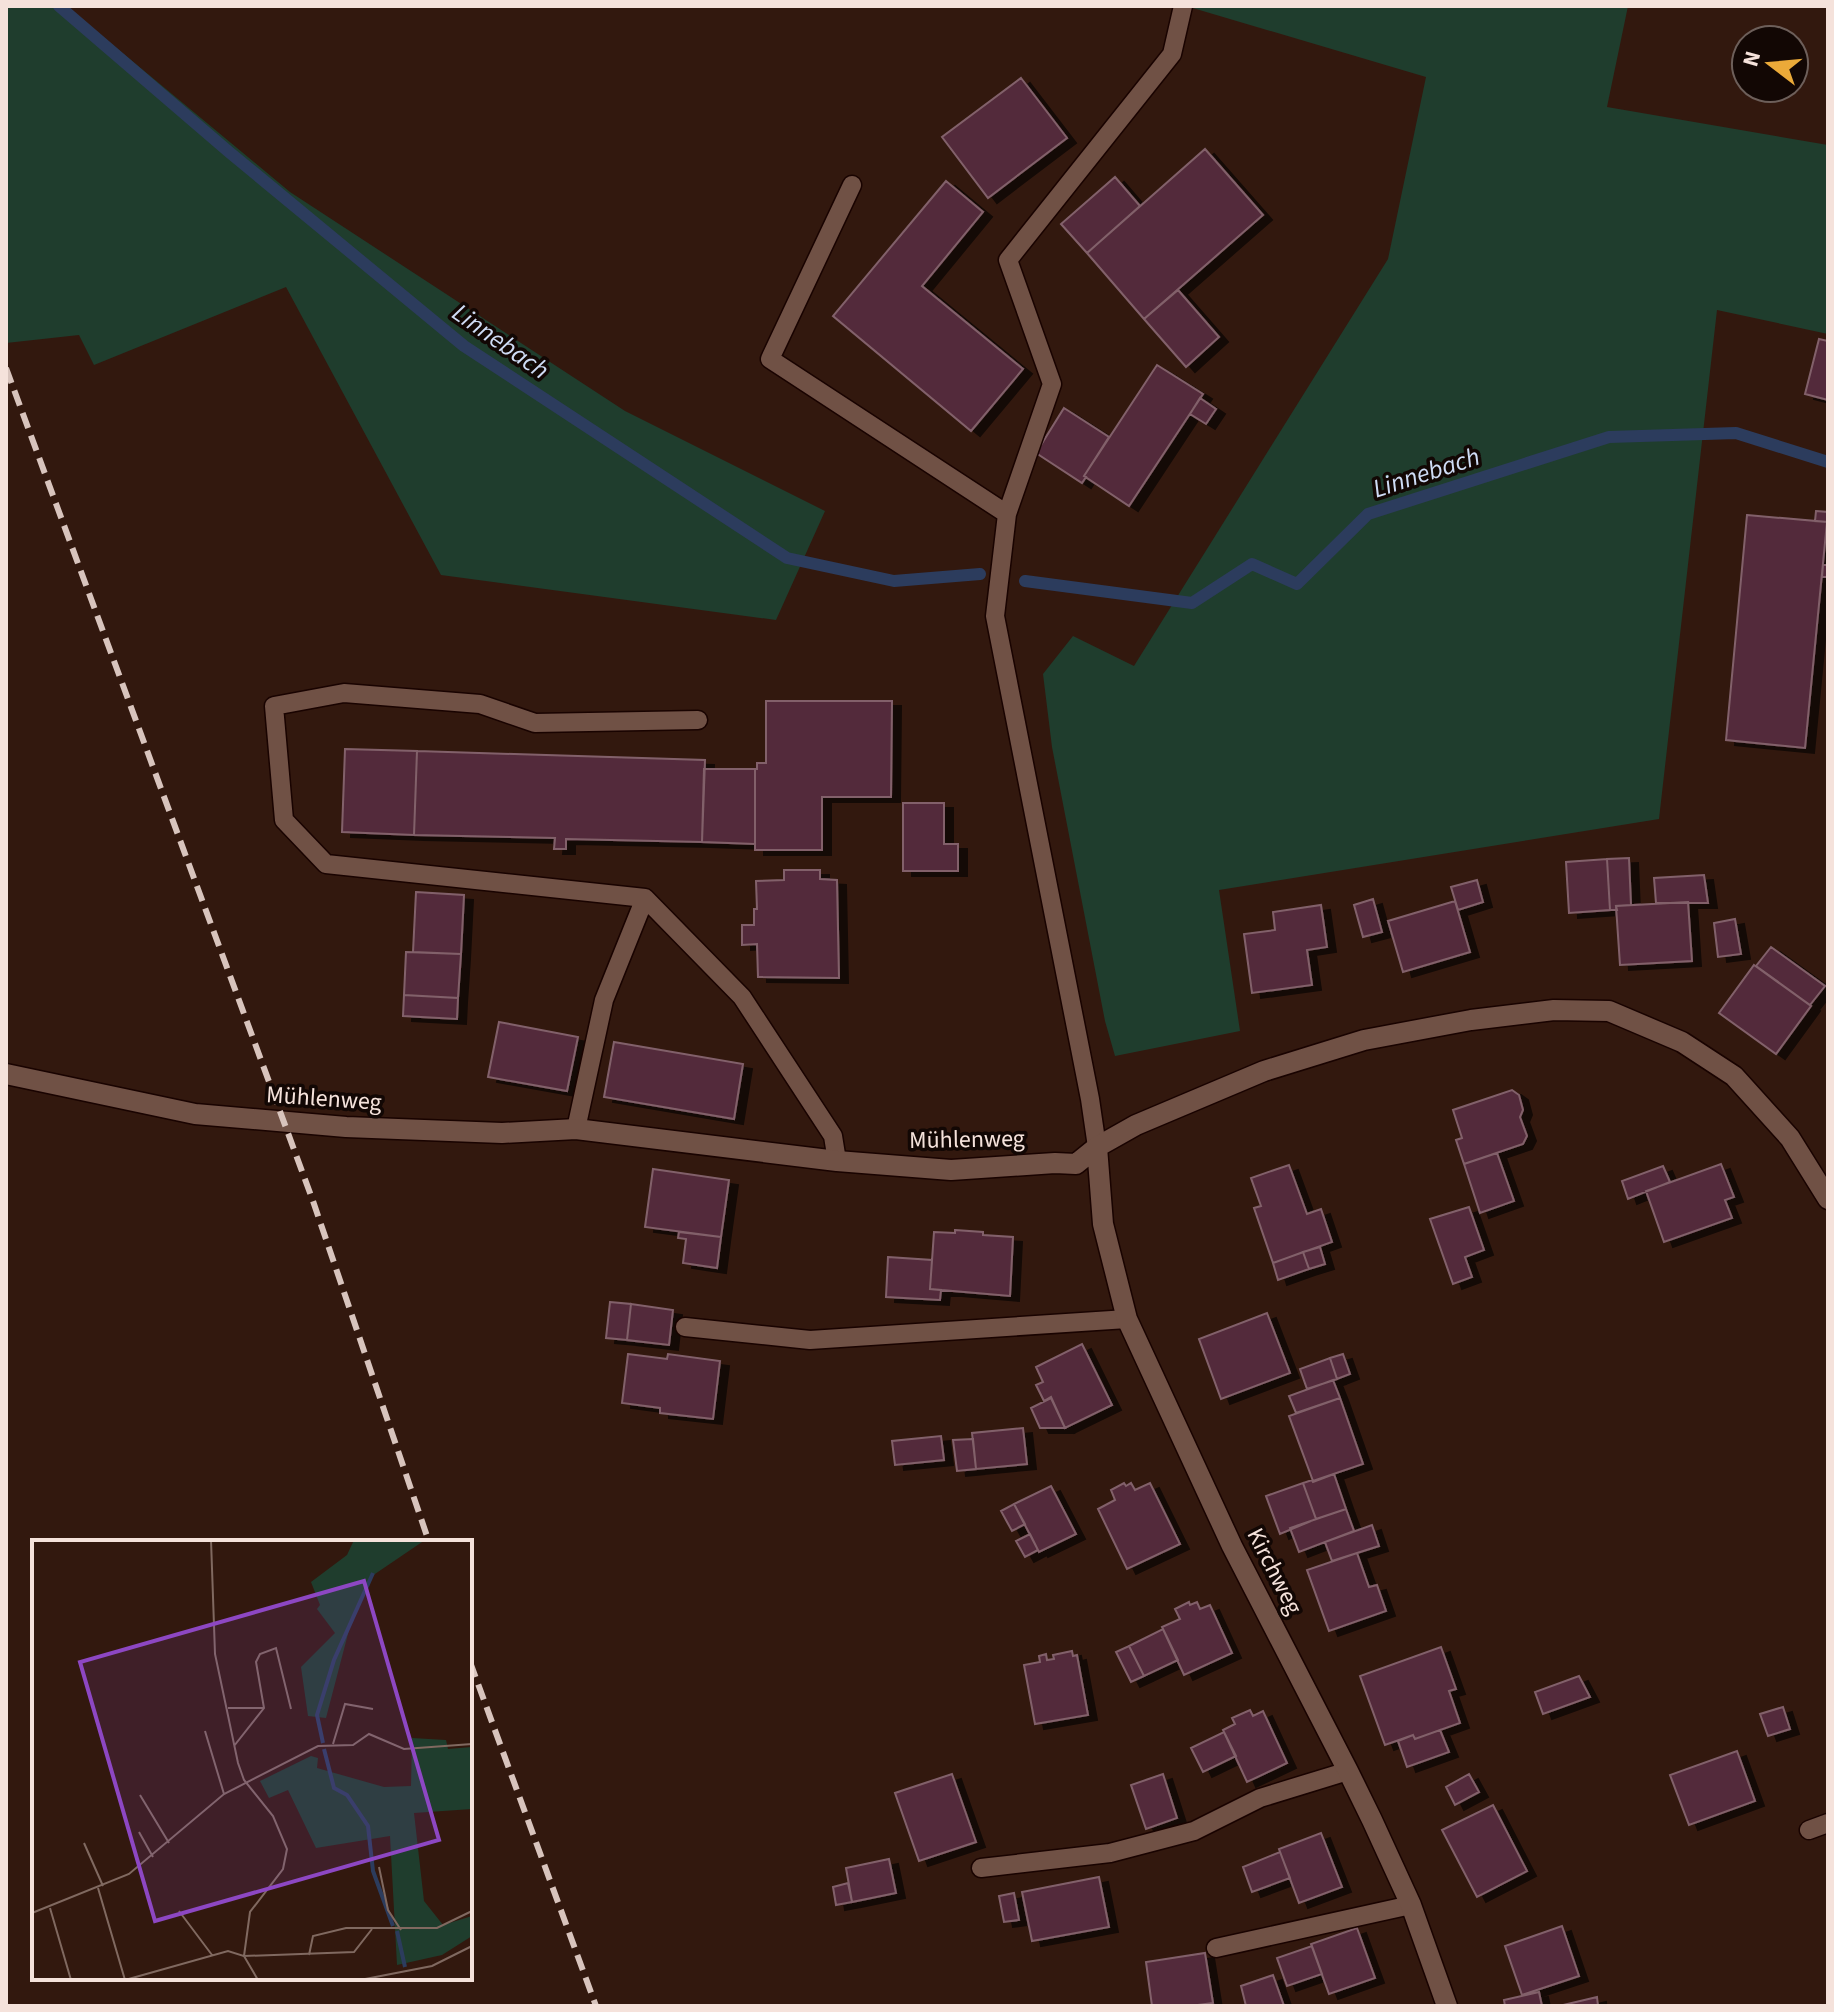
<svg xmlns="http://www.w3.org/2000/svg" width="1834" height="2012" font-family="'Source Sans 3',sans-serif">
  <style>
    .green { fill: #1f3d2d }
    .lines { fill: none; stroke-linecap: round; stroke-linejoin: round }
    .stream { stroke: #2c3c5d; stroke-width: 12 }
    .building { fill: #532b3a; stroke: #82616b; stroke-width: 2; filter: url(#shadow) }
    .service-casing { stroke: #190300; stroke-width: 21 }
    .minor-casing { stroke: #190300; stroke-width: 23 }
    .service { stroke: #705145; stroke-width: 18 }
    .minor { stroke: #705145; stroke-width: 20 }
    .rail { stroke: #d8c4bd; stroke-width: 6; stroke-dasharray: 16 8; stroke-linecap: butt }
    .labels { text-anchor: middle; stroke-width: 7; stroke-linejoin: round; paint-order: stroke }
    .street-label { font-size: 24px; fill: #f5e2db; stroke: #120704 }
    .water-label { font-size: 26px; font-style: italic; fill: #cfdcf5; stroke: #120704 }
    .inset-river { fill: none; stroke: #2c3c5d; stroke-width: 4 }
    .inset-road { fill: none; stroke: #806960; stroke-width: 2 }
    .view { fill: #8d47c3; fill-opacity: 0.15; stroke: #8d47c3; stroke-width: 4 }
    .inset-edge { fill: none; stroke: #f5e2db; stroke-width: 4 }
  </style>
  <defs>
    <filter id="shadow"><feDropShadow dx="9" dy="5" stdDeviation="0" flood-color="#0009"/></filter>
  </defs>
  <rect width="100%" height="100%" fill="#32180e"/>
  <path class="green" d="M6,6h60l224,186 335,219 200,100 -49,109 -335,-45 -155,-288 -192,78 -15,-30 -73,8z
    M1186,6h442l-21,101 221,38v189l-111,-24 -58,509 -440,71 21,141 -125,25 -10,-35 -53,-274 -9,-73 30,-38 61,30 254,-407 38,-182z"/>
  <g class="lines">
    <path class="stream" d="M59,6l170,146 235,194 323,212 107,23 86,-7
      M1025,581l167,22 60,-39 45,20 71,-70 241,-77 127,-4 92,29"/>
  </g>
  <path class="building" d="M1021,78l46,60 -79,60 -46,-61z
    M1205,149l58,66 -119,104 -57,-66z
    M1115,177l25,29 -53,47 -26,-29z
    M946,181l37,31 -61,74 101,83 -52,62 -138,-115z
    M1178,290l41,47 -33,30 -42,-48z
    M1819,339l9,2v59l-23,-6z
    M1157,365l46,29 -74,112 -45,-30z
    M1200,398l16,11 -10,15 -16,-10z
    M1064,408l45,29 -25,39 2,1 -4,6 -46,-30z
    M1816,511l12,1 -1,10 -12,-1z
    M1747,515l80,7 -22,226 -79,-8z
    M1823,565h5v12h-6z
    M766,701h126l-1,96h-69v53h-67v-81h2v-6h9z
    M345,749l72,2 -3,84 -72,-3z
    M417,751l288,9 -3,82 -136,-3v10h-12l1,-11 -141,-3z
    M704,769h51v75l-53,-2z
    M903,803h41v41h14v27h-55z
    M1629,858l2,47 -15,1 1,4h-7l-3,-51z
    M1607,859l3,51 -41,3 -3,-51z
    M784,870h36v9l17,1 2,98 -81,-1 -1,-33 -15,1v-20h12v-16h3l-1,-28 28,-1z
    M1704,875l4,28h-52l-2,-25z
    M1477,880l6,22 -25,8 -7,-23z
    M416,892l48,3 -3,59 -48,-2z
    M1373,899l9,33 -19,5 -9,-32z
    M1455,901l15,51 -67,20 -15,-51z
    M1688,902l4,59 -72,4 -4,-59z
    M1321,905l6,42 -20,3 5,35 -60,8 -8,-59 31,-4 -2,-18z
    M1735,919l6,35 -23,3 -4,-34z
    M1771,947l54,39 -15,19 -54,-39z
    M406,952l55,2 -3,44 -54,-3z
    M1754,965l57,41 -35,48 -57,-41z
    M404,995l54,3 -1,21 -54,-3z
    M499,1022l79,15 -11,54 -79,-14z
    M614,1042l129,22 -9,55 -130,-22z
    M1512,1090l7,5 4,15 -3,7 7,19 -4,8 -59,20 -8,-24 6,-2 -9,-28z
    M1497,1153l17,48 -34,12 -16,-49z
    M1721,1164l13,33 -9,3 7,18 -68,24 -18,-51z
    M1289,1165l18,49 14,-5 11,33 -59,21 -19,-55 7,-2 -10,-28z
    M1663,1166l7,16 -42,17 -6,-18z
    M653,1169l76,11 -8,57 -76,-10z
    M1469,1207l15,43 -19,7 7,20 -19,7 -23,-65z
    M955,1230l28,2v3l30,2 -3,59 -80,-7 4,-57 21,1z
    M679,1232l42,5 -4,31 -34,-5 3,-24 -8,-1z
    M1320,1247l5,17 -16,5 -6,-17z
    M1303,1252l6,17 -31,11 -5,-17z
    M888,1257l44,3 -2,29 11,1 -1,10 -54,-3z
    M610,1302l21,2 -4,36 -21,-2z
    M631,1304l42,6 -4,35 -42,-5z
    M1267,1313l23,60 -69,26 -22,-60z
    M1082,1344l30,61 -47,23 -14,-31 -7,4 -8,-16 7,-3 -7,-15z
    M628,1354l39,5 1,-5 52,7 -7,58 -53,-6v-5l-38,-5z
    M1343,1354l7,20 -13,5 -7,-21z
    M1330,1358l7,21 -30,10 -7,-20z
    M1333,1380l7,18 -44,15 -7,-17z
    M1051,1398l14,30h-25l-9,-20z
    M1340,1398l23,66 -50,17 -24,-65z
    M1023,1428l4,36 -51,5 -4,-36z
    M941,1436l3,24 -49,5 -3,-24z
    M973,1439l3,30 -19,2 -4,-31z
    M1334,1474l12,35 -30,10 -13,-36 9,-3 1,2z
    M1124,1483l2,3 5,-3 4,7 15,-7 30,61 -53,25 -29,-60 17,-9 -4,-10z
    M1303,1483l13,36 -36,15 -14,-38z
    M1051,1486l25,48 -37,18 -25,-48z
    M1014,1504l11,20 -13,7 -11,-20z
    M1346,1509l8,22 -55,21 -9,-24z
    M1372,1525l7,21 -47,15 -7,-19z
    M1030,1534l8,16 -13,7 -9,-16z
    M1357,1553l12,34 8,-2 9,26 -57,20 -22,-61z
    M1189,1602l1,3 7,-3 3,7 10,-4 22,48 -48,22 -22,-48 18,-8 -5,-10z
    M1163,1629l15,31 -34,16 -15,-30z
    M1129,1646l15,30 -13,6 -15,-30z
    M1441,1647l15,42 -7,2 11,32 -45,16 -2,-4 -28,10 -25,-69z
    M1072,1651l1,5 4,-1 11,60 -53,9 -11,-59 16,-3 -1,-6 7,-2 1,6 7,-1 -1,-4z
    M1579,1676l11,21 -47,17 -8,-22z
    M1783,1707l7,22 -22,7 -8,-22z
    M1250,1710l3,6 10,-5 24,52 -40,19 -24,-52 12,-6 -3,-6z
    M1440,1730l9,22 -42,15 -9,-26 15,-6 2,4z
    M1224,1732l12,24 -33,16 -12,-24z
    M1737,1751l18,50 -66,24 -19,-50z
    M952,1774l24,68 -57,19 -24,-68z
    M1163,1774l14,44 -31,11 -15,-44z
    M1469,1774l10,18 -24,13 -9,-18z
    M1493,1805l34,66 -50,26 -35,-67z
    M1321,1833l21,54 -43,16 -20,-54z
    M1280,1852l10,26 -38,14 -9,-25z
    M889,1859l7,34 -44,9 -6,-34z
    M1099,1877l10,50 -77,14 -10,-49z
    M848,1883l4,19 -16,3 -3,-18z
    M1014,1893l5,27 -15,2 -5,-26z
    M1562,1926l17,50 -57,19 -17,-49z
    M1357,1928l18,50 -46,16 -18,-50z
    M1312,1946l10,28 -35,12 -10,-28z
    M1205,1953l8,50 -23,3h-38l-6,-44z
    M1273,1975l11,31h-38l-5,-20z
    M1539,1992l3,14h-37l-1,-6z
    M1597,1997l1,9h-39z"/>
  <g class="lines">
    <g class="service-casing">
      <path id="service" d="M852,185l-82,174 237,155
        M698,720l-163,3 -55,-19 -136,-11 -70,13 10,114 42,44 319,34 97,99 91,139 4,25
        M576,1129l28,-129 41,-102
        M1097,1147l-7,-48 -95,-483 12,-102 45,-130 -44,-124 164,-206 11,-48
        M685,1327l125,13 317,-21
        M1809,1830l19,-7
        M981,1868l129,-15 84,-22 66,-33 88,-27
        M1216,1948l195,-43"/>
    </g>
    <g class="minor-casing">
      <path id="minor" d="M6,1074l189,40 151,13 156,6 74,-4 261,32 114,9 104,-7 21,1 21,-17 39,-22 128,-54 100,-31 107,-20 83,-10 55,1 73,31 52,34 56,62 38,61
        M1097,1147l6,77 24,95 105,227 116,225 24,49 39,85 36,101"/>
    </g>
    <use href="#service" class="service"/>
    <use href="#minor" class="minor"/>
    <path class="rail" d="M6,368l307,833 116,341
      M470,1662l126,344"/>
  </g>
  <g class="labels">
    <g class="street-label">
      <text transform="translate(324 1098) rotate(4)" y="8">Mühlenweg</text>
      <text transform="translate(967 1139) rotate(-1)" y="8">Mühlenweg</text>
      <text transform="translate(1275 1571) rotate(63)" y="8">Kirchweg</text>
    </g>
    <g class="water-label">
      <text transform="translate(501 341) rotate(35)" y="9">Linnebach</text>
      <text transform="translate(1426 472) rotate(-18)" y="9">Linnebach</text>
    </g>
  </g>
  <g transform="translate(32 1540)">
    <rect width="440" height="440" fill="#32180e"/>
    <path d="M322,0h71l-53,36 -23,54 -23,88 -18,-2 -7,-49 34,-34 -18,-24 3,-4 -9,-23 36,-27zM380,198l34,2 2,9 24,-2v62l-58,4 10,88 19,24 29,-9v20l-30,19 -45,10 -7,-129 -74,12 -28,-58 -19,8 -9,-17 51,-25 7,2 -1,10 67,19 27,-1z" fill="#1f3d2d"/>
    <path class="inset-river" d="M291,203l-6,-28 17,-55 39,-87M292,209l10,39 13,7 21,31 5,45 20,55M365,391l8,36"/>
    <path class="inset-road" d="M179,0l4,114 23,109 6,17 29,36 14,33 -4,20 -33,43 -6,44 110,-4 18,-23M196,168h36M173,191l19,63M301,204l12,-40 28,5M202,206l30,-38 -8,-46 4,-8 16,-6 15,61M108,255l29,48M107,292l14,25M52,303l19,43M347,327l9,43 13,20M66,348l27,92M18,368l21,72M147,371l33,44M0,373l97,-39 95,-80 94,-48 35,-1 16,-11 35,15 68,-5M277,415l4,-19 33,-8h91l35,-17M93,440l103,-29 16,5 14,24M328,440l72,-14 40,-20"/>
    <path class="view" d="M332,41l75,259 -284,81 -75,-259z"/>
    <rect width="440" height="440" class="inset-edge"/>
  </g>
  <rect width="1834" height="2012" fill="none" stroke="#f5e2db" stroke-width="16"/>
  <g transform="translate(1770 64) rotate(286)"><circle r="38" fill="#120704" stroke="#6d5f5a" stroke-width="2"/>
  <path d="M0-6L14 30L0 20L-14 30Z" fill="#ebaa39"/>
  <text y="-12" font-size="22" font-weight="bold" text-anchor="middle" fill="#f5e2db">N</text>
  </g>
</svg>
